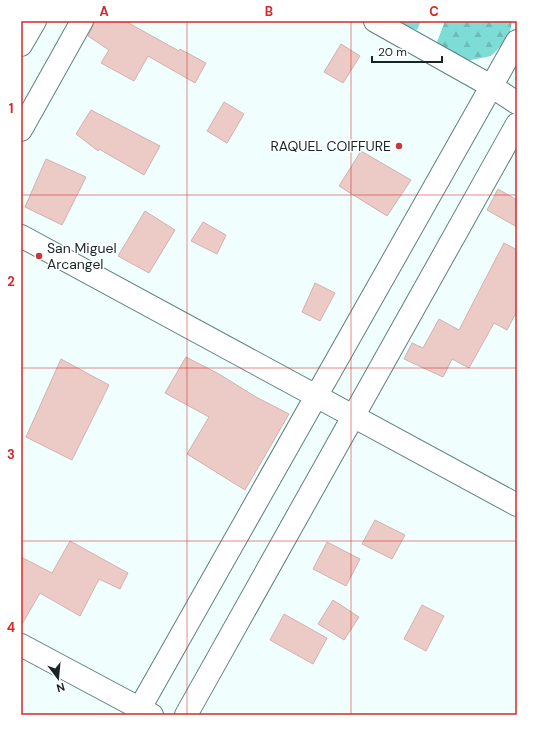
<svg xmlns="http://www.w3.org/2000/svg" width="538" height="736" font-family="'DM Sans',sans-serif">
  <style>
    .forest { fill: url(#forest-firs) }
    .building { fill: #eccac6; stroke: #d3b1ae }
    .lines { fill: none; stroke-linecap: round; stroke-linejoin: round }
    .minor-casing { stroke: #5e817e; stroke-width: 24 }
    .minor { stroke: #fff; stroke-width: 22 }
    .grid { fill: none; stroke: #d62828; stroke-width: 1; stroke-opacity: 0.55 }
    .poi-dot { fill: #c8383c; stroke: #fff; stroke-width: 1.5 }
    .labels { text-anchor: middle; stroke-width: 3; stroke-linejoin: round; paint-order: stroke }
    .poi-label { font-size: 14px; fill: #172524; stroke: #fff; text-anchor: end }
    .neatline { fill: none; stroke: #d62828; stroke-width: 1.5 }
    .grid-label { font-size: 13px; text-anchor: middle; font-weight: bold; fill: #d62828 }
  </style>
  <defs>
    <pattern id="forest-firs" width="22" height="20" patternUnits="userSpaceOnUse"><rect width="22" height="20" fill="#7edcd6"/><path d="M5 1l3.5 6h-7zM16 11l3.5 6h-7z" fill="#6cbdb8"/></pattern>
  </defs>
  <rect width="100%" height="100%" fill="#f0fffd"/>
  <path class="forest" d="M395,21h26l-4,9 -22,-8z
    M445,21h67l-3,17 -18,18 -24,5 -12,-3 -18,-16z"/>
  <path class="building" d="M95,21h30l54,30 1,-2 26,14 -11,20 -47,-27 -14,25 -33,-18 8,-13 -21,-14z
    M341,44l19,12 -17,27 -19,-11z
    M224,102l20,12 -17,29 -20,-12z
    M91,110l69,36 -16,29 -45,-26 -1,2 -22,-17z
    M361,151l50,29 -24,36 -48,-30z
    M46,159l40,18 -24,48 -37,-18z
    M498,189l19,11v27l-30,-17z
    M145,211l30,19 -26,43 -31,-17z
    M203,222l23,13 -9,19 -26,-13z
    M504,243l13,7v61l-10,19 -13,-7 -25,45 -17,-9 -9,18 -39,-18 8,-16 11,5 16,-29 20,11z
    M315,283l20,10 -15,28 -18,-9z
    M186,357l33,17 37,23 33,17 -44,76 -58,-36 22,-37 -44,-24z
    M61,359l48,26 -37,75 -46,-23z
    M375,520l30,15 -13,24 -30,-15z
    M70,541l58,32 -8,16 -21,-10 -19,37 -40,-23 -19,33v-69l31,16z
    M327,542l33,17 -14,27 -33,-17z
    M333,600l26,17 -15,23 -26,-16z
    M422,605l22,11 -18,35 -22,-12z
    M284,614l43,24 -14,26 -43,-24z"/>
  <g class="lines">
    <g class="minor-casing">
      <path id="minor" d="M375,21l116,65 26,17
        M21,45l14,-24
        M21,130l61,-109
        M21,236l496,269
        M21,645l131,70
        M136,715l381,-674
        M186,715l331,-591"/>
    </g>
    <use href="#minor" class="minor"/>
  </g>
  <path class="grid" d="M187,21v694M351,21v694M21,195h496M21,368h496M21,541h496"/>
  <g class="poi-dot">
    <circle cx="399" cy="146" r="4"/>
    <circle cx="39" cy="256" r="4"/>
  </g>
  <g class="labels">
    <g class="poi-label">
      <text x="391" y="151">RAQUEL COIFFURE</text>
      <text x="47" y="253" text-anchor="start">San Miguel<tspan x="47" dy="16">Arcangel</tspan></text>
    </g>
  </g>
  <rect width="538" height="736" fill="none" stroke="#ffffff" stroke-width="44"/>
  <g transform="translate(58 678) rotate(164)" stroke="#ffffff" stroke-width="3" paint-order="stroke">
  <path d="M0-3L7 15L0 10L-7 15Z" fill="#172524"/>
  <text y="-6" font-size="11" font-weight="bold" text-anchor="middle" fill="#172524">N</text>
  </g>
  <path d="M372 56v6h70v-6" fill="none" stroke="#172524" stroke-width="2"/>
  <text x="378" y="56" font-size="12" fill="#172524" stroke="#ffffff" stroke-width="3" paint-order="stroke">20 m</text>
  <rect x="22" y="22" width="494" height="692" class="neatline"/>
  <g class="grid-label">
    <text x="104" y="16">A</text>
    <text x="269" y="16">B</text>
    <text x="434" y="16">C</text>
    <text x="11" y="113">1</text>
    <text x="11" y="286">2</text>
    <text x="11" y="459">3</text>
    <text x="11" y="632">4</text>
  </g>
</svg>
